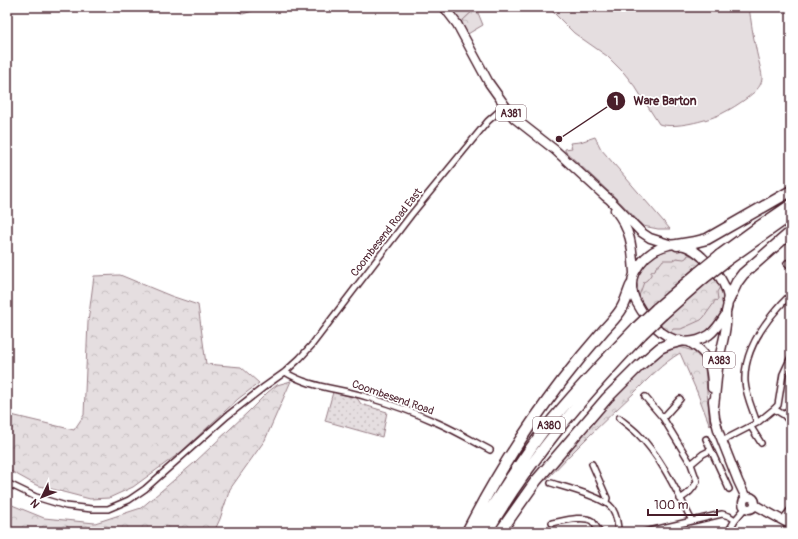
<svg xmlns="http://www.w3.org/2000/svg" width="798" height="539" font-family="Pangolin,sans-serif">
  <style>
    .grass { fill: #e5dee0; stroke: #987e86 }
    .forest { fill: url(#forest-crowns); stroke: #987e86 }
    .park { fill: url(#park-dots); stroke: #987e86 }
    .lines { fill: none; stroke-linecap: round; stroke-linejoin: round }
    .street-casing { stroke: #4a1f2b; stroke-width: 8 }
    .primary-casing { stroke: #4a1f2b; stroke-width: 11 }
    .highway-casing { stroke: #4a1f2b; stroke-width: 13 }
    .street { stroke: #fff; stroke-width: 5 }
    .primary { stroke: #fff; stroke-width: 8 }
    .highway { stroke: #fff; stroke-width: 10 }
    .highway-bridge-casing { stroke: #4a1f2b; stroke-width: 13; stroke-linecap: butt }
    .highway-bridge { stroke: #fff; stroke-width: 10 }
    .labels { text-anchor: middle; stroke-width: 3.5; stroke-linejoin: round; paint-order: stroke }
    .shield { fill: #fff; stroke: #80626b; stroke-width: 1 }
    .shield-label { font-size: 10px; font-weight: bold; fill: #4a1f2b }
    .street-label { font-size: 11px; fill: #4a1f2b; stroke: #fff }
    .leader { fill: none; stroke: #4a1f2b; stroke-width: 1.5 }
    .callout-dot { fill: #4a1f2b; stroke: #fff; stroke-width: 1.5 }
    .mark-label { font-size: 12px; text-anchor: middle; font-weight: bold; fill: #fff }
    .callout-label { font-size: 12px; text-anchor: middle; font-weight: bold; fill: #4a1f2b; stroke: #fff; stroke-width: 3.5; stroke-linejoin: round; paint-order: stroke }
  </style>
  <defs>
    <pattern id="forest-crowns" width="20" height="18" patternUnits="userSpaceOnUse"><rect width="20" height="18" fill="#e5dee0"/><path d="M2 6a3 3 0 1 1 6 0M12 15a3 3 0 1 1 6 0" fill="none" stroke="#c6bec0"/></pattern>
    <pattern id="park-dots" width="8" height="8" patternUnits="userSpaceOnUse"><rect width="8" height="8" fill="#e5dee0"/><path d="M2 2h.1M6 6h.1" fill="none" stroke="#c6bec0" stroke-width="1.8" stroke-linecap="round"/></pattern>
  </defs>
  <rect width="100%" height="100%" fill="#fff"/>
  <filter id="ink" filterUnits="userSpaceOnUse"><feTurbulence type="fractalNoise" baseFrequency=".025" numOctaves="2"/><feDisplacementMap in="SourceGraphic" scale="8" xChannelSelector="R" yChannelSelector="G"/><feConvolveMatrix kernelMatrix="1 2 1 2 8 2 1 2 1" color-interpolation-filters="sRGB"/></filter>
  <g filter="url(#ink)">
    <path class="grass" d="M449,7h27v1l-16,15z
      M548,7h201c2,14 4,29 7,42 1,7 7,26 6,30 -1,9 -9,14 -15,19 -8,6 -16,11 -26,16 -15,7 -47,15 -62,10l-23,-36 -12,-15 -17,-17 -33,-23z
      M595,137l6,12 69,80h-12l-15,-3 -21,-22 -57,-53v-2l7,-1 -2,-5 10,-1z
      M668,248l15,1 7,3 25,23 8,15 1,13 -4,16 -9,11 -16,8h-12l-13,-3 -24,-22 -9,-16 -1,-11 2,-12 11,-17z"/>
    <path class="forest" d="M232,7h32l-21,7z
      M476,8l7,17 -17,10 -6,-12z
      M688,255h2l4,2h1l8,6 -9,7h-2l-25,22 -20,20c-4,-5 -7,-10 -8,-16l5,-14 3,-2 4,-5v-3l4,-2 1,-3 4,-3 3,-4h10l3,-2 8,1 2,-1z
      M120,275l51,21 27,9 8,59 35,3 18,16 -21,16 -57,53 -48,35 -24,11 -19,1 -54,-14 -29,-16v-55l67,16 10,-15 4,-93 6,-46z
      M712,277l7,7 1,3 -3,5 1,8 -4,1v2l-10,14 -3,3 -20,9h-8l-4,5 -12,-8z
      M680,347l13,4 8,7 4,10 5,58 -13,-34 -17,-39c-17,10 -32,26 -46,40 -30,28 -60,57 -88,87h-7l79,-88 32,-30 13,-10z
      M291,381l-26,59 -35,49 -10,30 -6,13h-207v-31l5,4 32,13 51,5 46,-15 53,-45 54,-51 20,-20 9,-7z"/>
    <path class="park" d="M333,392l24,6 4,6 26,8 -5,25 -57,-16z"/>
    <g class="lines">
      <g class="street-casing">
        <path id="street" d="M787,263l4,4
          M285,372c25,16 54,16 82,25 24,7 49,16 71,26 18,8 35,18 52,27
          M645,397l18,21 28,46 6,17c-4,9 -9,13 -17,18
          M774,409l10,6 7,8
          M784,415l7,-8
          M619,418c6,5 13,10 19,16 23,23 39,58 54,87
          M663,418l17,-19
          M757,423c-4,-13 -11,-27 -12,-41 -2,-34 24,-66 46,-88
          M751,427l10,16
          M706,439l23,50
          M722,441l35,-18 17,-14 4,-4 5,-31 8,-17
          M592,464l15,34 -1,4
          M691,464l12,-10 8,-4
          M7,483l29,14 30,9 26,3h16l21,-9 16,-11 82,-73 37,-29 21,-15 15,-14 11,-12 100,-131 77,-94 17,-15
          M551,483c13,4 53,14 61,25 5,8 6,15 6,24
          M782,520l9,-11
          M552,523c11,-2 31,-8 40,-2 3,3 5,8 8,11
          M645,532l77,-18 7,2 6,4
          M728,532l7,-12 11,-13"/>
      </g>
      <g class="primary-casing">
        <path id="primary" d="M444,7l13,17 32,59 25,35 41,32 50,46 4,3 32,33 9,6 19,6
          M615,210c17,22 17,37 19,63
          M689,342c5,3 11,7 15,12 7,9 8,23 8,34
          M713,401l2,17 4,15 19,48 8,17
          M714,406c2,-15 3,-31 5,-46 2,-12 6,-24 7,-35 0,-4 0,-9 0,-13 1,-3 2,-8 2,-12 -1,-17 -14,-32 -26,-43 -8,-8 -22,-15 -33,-12 -13,3 -22,9 -29,19 -5,7 -8,12 -8,20 -1,12 8,26 16,35 16,19 36,31 61,16 7,-5 12,-13 17,-21
          M743 503a6 6 0 1 1 12 0a6 6 0 1 1-12 0Z
          M755,505l36,20"/>
      </g>
      <g class="highway-casing">
        <path id="highway" d="M677,245l18,-3 12,-3 84,-48
          M720,255l37,-27 34,-23
          M726,261l65,-46
          M728,301l9,-19 6,-8 48,-42
          M656,309l43,-37
          M663,314l41,-36
          M467,532c27,-53 59,-104 95,-151 13,-17 27,-34 41,-50 6,-7 14,-14 19,-23 4,-7 6,-15 9,-22
          M476,532c22,-35 43,-69 68,-102 29,-36 60,-69 92,-102
          M487,532c43,-73 97,-137 155,-198
          M500,532l36,-51 71,-83 32,-32 21,-18 9,-4 11,-3"/>
      </g>
      <use href="#street" class="street"/>
      <use href="#primary" class="primary"/>
      <use href="#highway" class="highway"/>
      <g class="highway-bridge-casing">
        <path id="highway-bridge" d="M699,272l21,-17
          M704,278l22,-17
          M636,328l20,-19
          M642,334l21,-20"/>
      </g>
      <use href="#highway-bridge" class="highway-bridge"/>
    </g>
  </g>
  <g class="labels">
    <g class="shield">
      <rect x="496" y="105" width="30" height="16" rx="3"/>
      <rect x="703" y="352" width="32" height="16" rx="3"/>
      <rect x="533" y="417" width="32" height="16" rx="3"/>
    </g>
    <g class="shield-label">
      <text x="511" y="117">A381</text>
      <text x="719" y="364">A383</text>
      <text x="549" y="429">A380</text>
    </g>
    <g class="street-label">
      <text transform="translate(386 232) rotate(-52)" y="4">Coombesend Road East</text>
      <text transform="translate(393 397) rotate(19)" y="4">Coombesend Road</text>
    </g>
  </g>
  <path class="leader" d="M559 139L616 101"/>
  <g class="callout-dot">
    <circle cx="559" cy="139" r="4"/>
    <circle cx="616" cy="101" r="10"/>
  </g>
  <g class="mark-label">
    <text x="616" y="105">1</text>
  </g>
  <g class="callout-label">
    <text x="665" y="105">Ware Barton</text>
  </g>
  <rect width="798" height="539" fill="none" stroke="#fff" stroke-width="24"/>
  <rect x="12" y="12" width="774" height="515" fill="none" stroke="#4a1f2b" stroke-width="1.5" filter="url(#ink)"/>
  <g transform="translate(42 497) rotate(227)" stroke="#ffffff" stroke-width="3" paint-order="stroke">
  <path d="M0-3L7 15L0 10L-7 15Z" fill="#4a1f2b"/>
  <text y="-6" font-size="11" font-weight="bold" text-anchor="middle" fill="#4a1f2b">N</text>
  </g>
  <path d="M648 509v6h69v-6" fill="none" stroke="#4a1f2b" stroke-width="2"/>
  <text x="654" y="509" font-size="12" fill="#4a1f2b" stroke="#ffffff" stroke-width="3" paint-order="stroke">100 m</text>
</svg>
